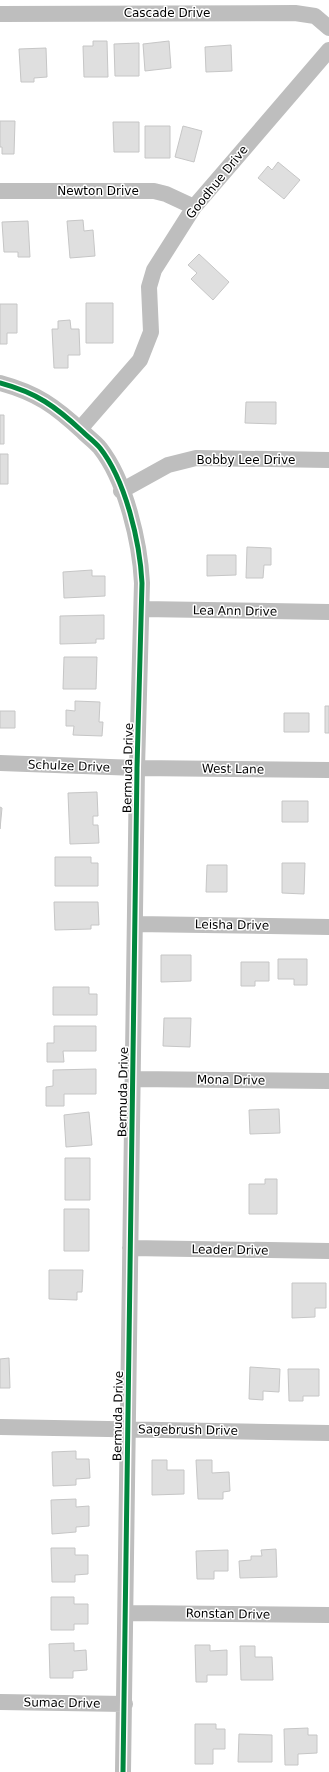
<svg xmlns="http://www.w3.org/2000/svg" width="329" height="1772" font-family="'DejaVu Sans',sans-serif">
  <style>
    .building { fill: #dfdfdf; stroke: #c6c6c6 }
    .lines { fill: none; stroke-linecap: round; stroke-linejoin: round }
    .minor { stroke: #bebebe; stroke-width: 16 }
    .cycleway-casing { stroke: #fff; stroke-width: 8 }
    .cycleway { stroke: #00873e; stroke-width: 5 }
    .labels { text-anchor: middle; stroke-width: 3; stroke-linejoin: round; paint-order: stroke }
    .street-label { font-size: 12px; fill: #000; stroke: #fff }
  </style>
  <rect width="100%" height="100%" fill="#fff"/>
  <path class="building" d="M93,41h14l1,36h-24l-1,-31h10z
    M169,41l2,27 -26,3 -2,-27z
    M139,43v33h-24l-1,-32z
    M231,45l1,26 -26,1 -1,-25z
    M46,48l1,29 -13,1v4h-13l-2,-33z
    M0,121h15l-1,33h-12v-7h-2z
    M113,122h26v30h-25z
    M145,126h25v32h-25z
    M183,126l19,5 -8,31 -19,-5z
    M278,162l22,18 -16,19 -26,-21 10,-12 4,4z
    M83,220l1,11 9,-1 2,26 -25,2 -3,-37z
    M28,221l2,36h-12v-5h-14l-2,-30z
    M199,254l30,28 -16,18 -22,-21 6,-6 -9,-8z
    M86,303h27v40h-27z
    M0,304h17v29h-10v11h-7z
    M70,320l1,9h8l1,26h-12v13h-14l-2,-39h6v-8z
    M246,402h30v22l-31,-1z
    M0,415h4v29h-4z
    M0,454h8v30h-8z
    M247,547l24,1v17h-7l-1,13h-17z
    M207,555h29v20l-29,1z
    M92,570v6h13v20l-41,2 -1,-26z
    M104,615v24h-8v4l-36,1v-28z
    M64,657h33l-1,32h-33z
    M75,701l25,1 -1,20h4l-1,14 -29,-1 1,-9h-8v-16l9,1z
    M325,706h4v27h-4z
    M0,711h15v17h-15z
    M284,713h25v19h-25z
    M97,792l1,24h-5v9h5l1,18 -29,1 -2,-51z
    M282,801h26v21h-26z
    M0,807l2,1 -2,21z
    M55,857h36v6h7v23h-43z
    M282,863h23l-1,31 -22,-1z
    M207,865h20v27h-21z
    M54,902h44l1,23h-8v4l-36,1z
    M161,955h30v26l-30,1z
    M278,959h29v26h-13v-6h-16z
    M241,962h28v19h-14v5h-14z
    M53,987h36v7h8v21h-44z
    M164,1018h27l-1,29 -27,-1z
    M54,1026h42v25h-33l1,11h-17v-19h7z
    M96,1069v25h-32v12h-18v-19l7,-1v-16z
    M279,1109l1,24 -30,1 -1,-24z
    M89,1112l3,33 -26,2 -2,-32z
    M65,1158h25v42h-25z
    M265,1179h12v35h-28v-30h16z
    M64,1209h25v42h-25z
    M49,1270h34l-1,22h-5v8l-28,-1z
    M292,1283h34v25h-11v9l-23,1z
    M9,1358l1,30h-10v-29z
    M250,1367l30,2 -1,23 -16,-1v9l-14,-1z
    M288,1369h31v27h-16v5h-14z
    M76,1451v8h13l1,19 -14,1v6l-23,1 -1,-34z
    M152,1460h15v10h17v24l-32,1z
    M196,1460h16v13l17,-1 1,19 -7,1v7h-25z
    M76,1499v8l13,-1v20l-13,1v5l-24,2 -1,-34z
    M51,1548h24v7h13v19l-13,1v7h-23z
    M276,1549l1,28 -37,1 -1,-17 12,-1v-4h11l-1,-6z
    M228,1550v21h-14v8h-17l-1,-28z
    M51,1597h23v7h14v20h-14v6h-23z
    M74,1643v8l12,-1 1,20 -14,1v7h-23l-1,-34z
    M195,1645h15v6l17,-1v25h-20v7h-11z
    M240,1646h15v11h17l1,23h-32z
    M195,1724h21v5h9v20h-12v15h-18z
    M308,1728v7h9v18l-19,1v11h-13l-1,-36z
    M239,1734l33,1v27h-34z"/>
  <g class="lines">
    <path class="minor" d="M0,14l295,-1 20,3 14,12
      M0,191h154l12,3 28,13
      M0,383c37,10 55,23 83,49 5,5 12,10 17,16 26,33 40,95 42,135l-5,185 -14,1004
      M80,429l60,-69 11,-28 -2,-45 5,-17 40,-63 135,-157
      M121,491l47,-26 28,-7 133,2
      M142,609l187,3
      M0,763l137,5 192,2
      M135,924l194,3
      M133,1079l196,2
      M130,1248l199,3
      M0,1427l329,6
      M126,1613l203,2
      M0,1702l125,2"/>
    <g class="cycleway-casing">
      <path id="cycleway" d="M0,383c37,10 55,23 83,49 5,5 12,10 17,16 26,33 40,95 42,135l-5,185 -14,1004"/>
    </g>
    <use href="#cycleway" class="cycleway"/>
  </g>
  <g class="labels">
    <g class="street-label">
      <text x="167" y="17">Cascade Drive</text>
      <text transform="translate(217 182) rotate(-51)" y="4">Goodhue Drive</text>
      <text x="98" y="195">Newton Drive</text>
      <text x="246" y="464">Bobby Lee Drive</text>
      <text transform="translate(235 611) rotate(1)" y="4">Lea Ann Drive</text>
      <text transform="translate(69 766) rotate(2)" y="4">Schulze Drive</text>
      <text transform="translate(128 768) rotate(-89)" y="4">Bermuda Drive</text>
      <text transform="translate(233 769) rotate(1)" y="4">West Lane</text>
      <text transform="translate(232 925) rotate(1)" y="4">Leisha Drive</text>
      <text transform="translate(231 1080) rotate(1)" y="4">Mona Drive</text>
      <text transform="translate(123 1092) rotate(-89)" y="4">Bermuda Drive</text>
      <text transform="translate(230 1250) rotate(1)" y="4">Leader Drive</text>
      <text transform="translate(118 1416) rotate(-89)" y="4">Bermuda Drive</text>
      <text transform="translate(188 1430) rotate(1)" y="4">Sagebrush Drive</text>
      <text transform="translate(228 1614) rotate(1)" y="4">Ronstan Drive</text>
      <text transform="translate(62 1703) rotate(1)" y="4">Sumac Drive</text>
    </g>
  </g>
</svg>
